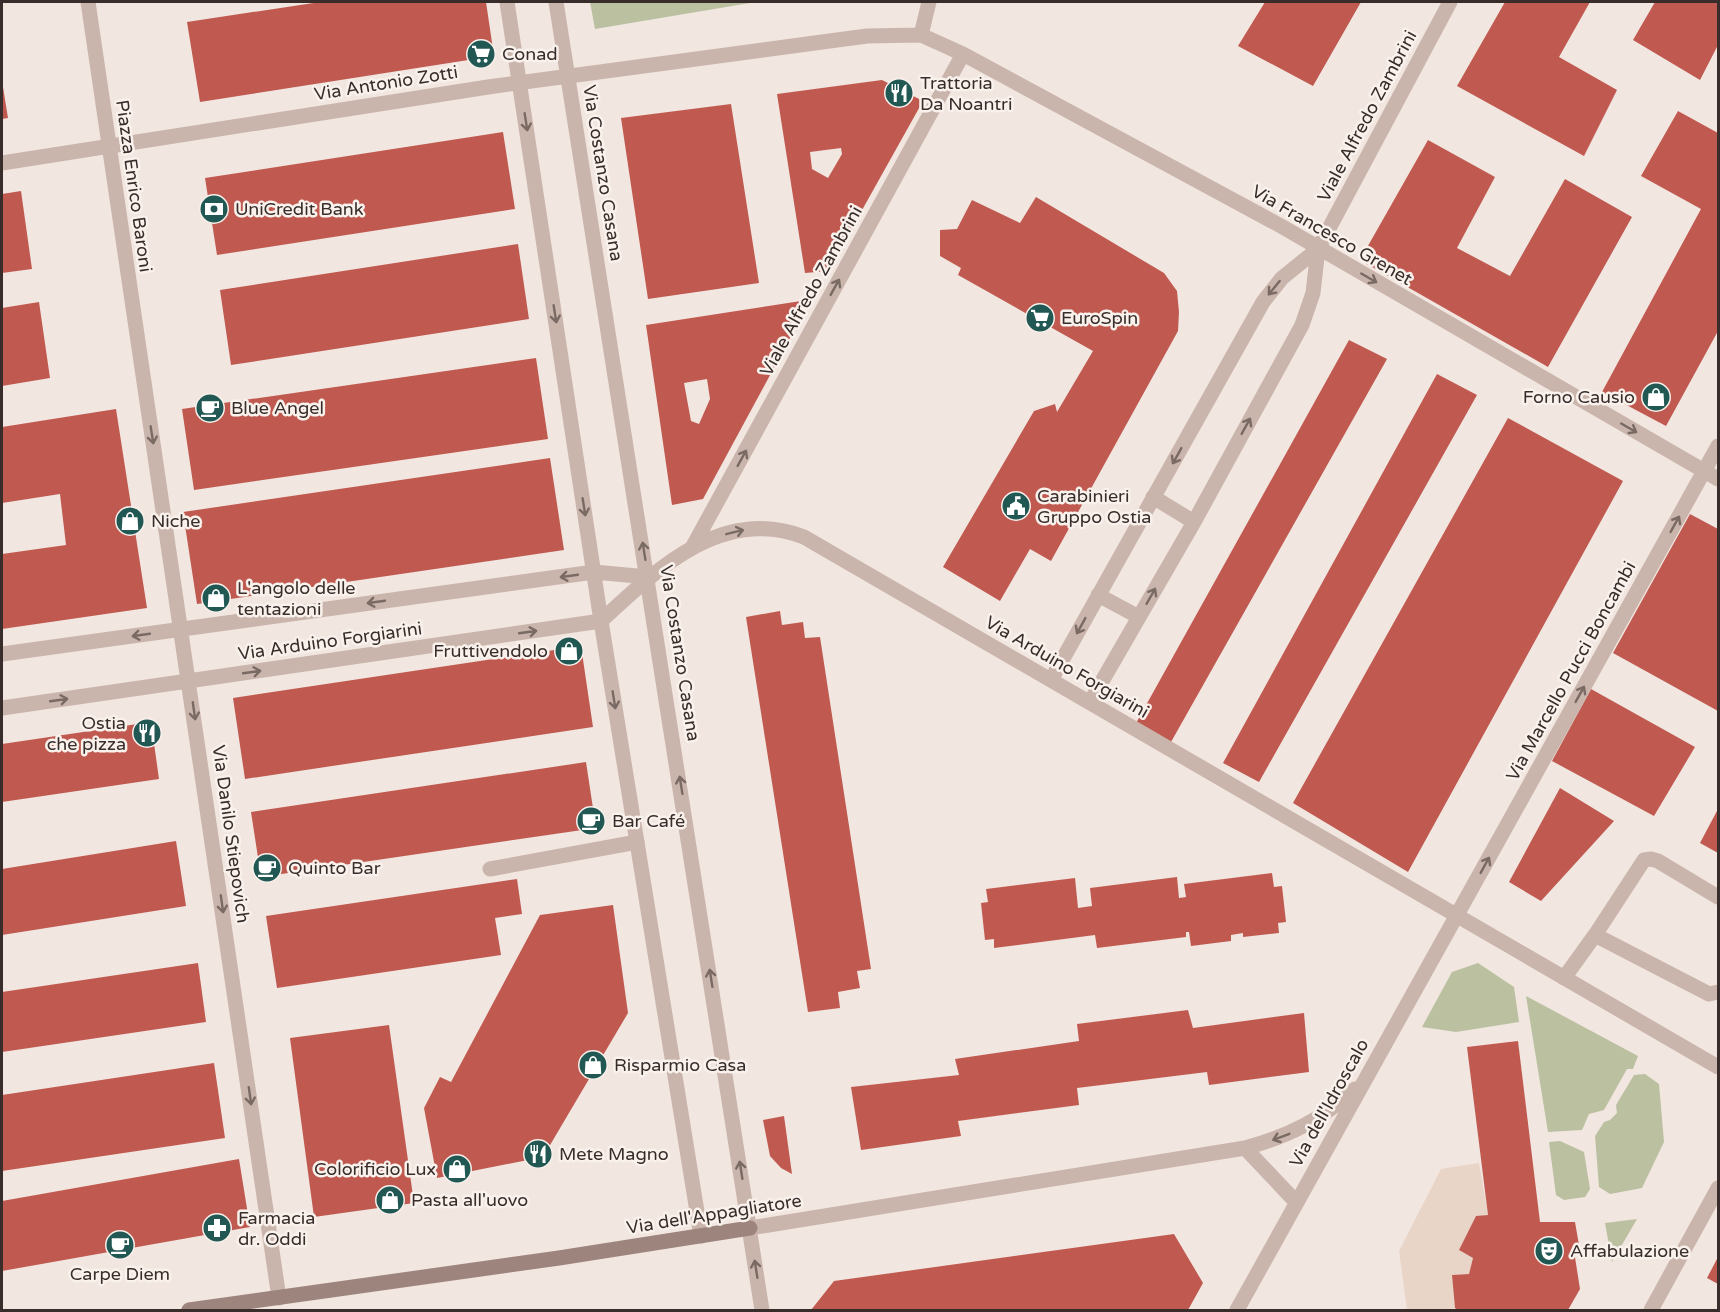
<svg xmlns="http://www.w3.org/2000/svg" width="1720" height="1312" font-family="'Varela Round',sans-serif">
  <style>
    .green { fill: #bbc0a0 }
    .plaza { fill: #e9d5c8 }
    .building { fill: #c05a50; fill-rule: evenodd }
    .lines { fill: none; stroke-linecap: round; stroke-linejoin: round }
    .lane { stroke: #cab5ac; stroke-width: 15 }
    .street { stroke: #cab5ac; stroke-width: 15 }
    .secondary { stroke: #9d847d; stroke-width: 15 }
    .oneway { stroke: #7a6a64 }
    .labels { text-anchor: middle; stroke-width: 5; stroke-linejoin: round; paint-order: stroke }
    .poi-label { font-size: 18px; fill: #382d2a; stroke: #f9f1ec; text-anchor: start }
    .street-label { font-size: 18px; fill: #382d2a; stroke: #f9f1ec }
  </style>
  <rect width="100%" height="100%" fill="#f2e6e0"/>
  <path class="green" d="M590,2h166l-161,27z
    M1478,963l36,24 5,35 -63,10 -34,-5 30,-55z
    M1526,996l112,60 -5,13h-6l-23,41 -15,4 -7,16 -34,2z
    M1645,1074l14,10 5,58 -22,46 -32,6 -11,-7 -4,-51 9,-14 6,-2 7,-7 -1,-8 18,-30z
    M1560,1141l24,11 6,37 -5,8 -21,3 -8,-5 -7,-53z
    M1637,1219l-25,43 -7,-39z"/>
  <path class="plaza" d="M1479,1163l9,52 -12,2 -17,33 14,8 -4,16 -17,1 3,32 3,3h-51l-8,-59 42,-82z"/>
  <path class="building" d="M320,2h166l8,54 -294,46 -13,-80z
    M1265,2h96l-48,84 -75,-40z
    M1505,2h85l-31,55 58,33 -33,66 -127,-70z
    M1655,2h63v43l-18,35 -67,-40z
    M882,80l41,21 -95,170 -23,2 -28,-179zM841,148l1,6 -14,24 -16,-9 -2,-17z
    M3,87l5,31 -6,1v-31z
    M731,104l28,179 -111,16 -27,-181z
    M1678,111l40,22v198l-52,95 -64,-34 99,-183 -60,-33z
    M503,132l12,77 -298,46 -12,-77z
    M1428,140l67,37 -38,71 53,28 55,-97 67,38 -84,150 -188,-107z
    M21,191l11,78 -30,4v-79z
    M1036,197l128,76 13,18 2,21 -1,19 -127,230 -21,-12 -30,52 -57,-34 91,-156 21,-7 2,8 36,-61 -135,-76 3,-7 -21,-12v-26l17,-1 15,-29 48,23z
    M518,244l11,75 -298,46 -11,-75z
    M801,301l1,15 -99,183 -31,6 -26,-180zM707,379l3,20 -11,25 -8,-3 -7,-38z
    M39,302l11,76 -48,8v-78z
    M1349,340l38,19 -216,383 -36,-17z
    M536,358l12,81 -354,51 -12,-81z
    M1437,374l40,21 -218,387 -36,-19z
    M116,409l31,199 -145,21v-75l64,-9 -6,-51 -58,9v-76z
    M1508,418l115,63 -215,391 -115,-69z
    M550,458l14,92 -367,54 -14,-92z
    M1690,514l28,15v182l-105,-58z
    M780,611l2,14 21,-3 2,16 15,-1 51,332 -14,2 3,17 -22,4 2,16 -32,4 -62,-395z
    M581,646l12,81 -348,52 -12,-81z
    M1591,689l104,58 -41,69 -102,-55z
    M151,722l8,57 -157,23v-58z
    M586,762l10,66 -335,49 -10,-65z
    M1560,788l54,33 -73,80 -32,-19z
    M1718,809v44l-18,-10z
    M176,841l10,65 -184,29v-66z
    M1272,873l2,14 8,-1 4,36 -8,1 1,10 -36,4v-4l-12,2v6l-40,5 -2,-14h-3v5l-89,11 -2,-13 -101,13v-9l-9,1 -4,-37 7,-1 -2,-13 89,-11 3,30 14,-2 -2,-18 87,-11 2,21 7,-1 -2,-13z
    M517,879l5,35 -27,4 6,37 -224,33 -11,-72z
    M613,905l15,108 -85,144 -106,21 -13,-70 16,-31 11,5 89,-167z
    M198,963l8,59 -204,30v-60z
    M1188,1010l5,18 111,-15 5,59 -100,13 -2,-13 -130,16 2,17 -121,16 3,15 -100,14 -10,-63 108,-12 -4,-16 124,-18 -2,-17z
    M389,1025l25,178 -100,14 -24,-179z
    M1518,1041l22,181h35l4,23 -5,6 6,38 -12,21h-110l-3,-2 -3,-33 17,-1 4,-16 -14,-8 17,-34 12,-1 -21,-168z
    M214,1063l11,75 -223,33v-76z
    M784,1116l8,58 -11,-6 -11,-12 -7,-36z
    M239,1159l11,68 -248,44v-70z
    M1174,1234l29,49 -15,27h-377l23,-29z
    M1718,1257v27l-11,-6z"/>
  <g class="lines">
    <path class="lane" d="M490,869l147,-27
      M1595,935l49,-75 7,-1 7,2 60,36
      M1564,978l31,-43 114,59 9,-2"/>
    <path class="street" d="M88,2l191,1296
      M507,2l94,619 100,615
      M556,2l206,1308
      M921,35l8,-33
      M2,163l486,-76 349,-47 30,-4 54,-1 42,19 318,172 437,253
      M1153,497l41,25
      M693,546l270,-492
      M1098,595l41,22
      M2,654l592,-82 54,5
      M1051,680l212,-378 19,-24 36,-29
      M1090,702l104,-180 108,-197 11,-32 5,-44 132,-247
      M2,708l599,-87c55,-51 121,-116 203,-84l914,530
      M1296,1202l-51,-54c44,-12 76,-28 110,-59
      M750,1228l495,-80
      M1237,1310l481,-864
      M1651,1310l67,-122"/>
    <path class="secondary" d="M189,1310l370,-52 191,-30"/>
  </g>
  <defs><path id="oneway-shaft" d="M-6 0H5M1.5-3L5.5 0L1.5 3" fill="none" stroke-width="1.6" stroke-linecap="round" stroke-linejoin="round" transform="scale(1.5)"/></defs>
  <g class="oneway">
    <use href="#oneway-shaft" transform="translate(526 122) rotate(81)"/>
    <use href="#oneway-shaft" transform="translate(1369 278) rotate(30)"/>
    <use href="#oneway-shaft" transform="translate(835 287) rotate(-61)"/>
    <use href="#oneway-shaft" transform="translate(1274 288) rotate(129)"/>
    <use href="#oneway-shaft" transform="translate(555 314) rotate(81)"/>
    <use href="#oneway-shaft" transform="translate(1246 426) rotate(-61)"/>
    <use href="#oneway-shaft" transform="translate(1629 428) rotate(30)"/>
    <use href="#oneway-shaft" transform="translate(152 435) rotate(81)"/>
    <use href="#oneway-shaft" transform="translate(1177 456) rotate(119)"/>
    <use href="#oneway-shaft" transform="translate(742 458) rotate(-61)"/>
    <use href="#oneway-shaft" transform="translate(584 507) rotate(81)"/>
    <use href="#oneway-shaft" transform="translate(1675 524) rotate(-61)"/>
    <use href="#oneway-shaft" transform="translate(735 532) rotate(-14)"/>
    <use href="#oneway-shaft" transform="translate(644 551) rotate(-99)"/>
    <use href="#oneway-shaft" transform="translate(569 576) rotate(172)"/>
    <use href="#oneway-shaft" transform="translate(1151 596) rotate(-60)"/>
    <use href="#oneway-shaft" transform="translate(376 602) rotate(172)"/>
    <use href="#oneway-shaft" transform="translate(1081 626) rotate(119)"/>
    <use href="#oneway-shaft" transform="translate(528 632) rotate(-8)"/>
    <use href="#oneway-shaft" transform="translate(141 635) rotate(172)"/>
    <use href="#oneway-shaft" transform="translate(252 672) rotate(-8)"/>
    <use href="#oneway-shaft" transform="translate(1580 694) rotate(-61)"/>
    <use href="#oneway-shaft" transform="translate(59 700) rotate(-8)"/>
    <use href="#oneway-shaft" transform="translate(614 700) rotate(81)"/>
    <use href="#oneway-shaft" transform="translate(194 711) rotate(82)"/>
    <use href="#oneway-shaft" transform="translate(681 785) rotate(-99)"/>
    <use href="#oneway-shaft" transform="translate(1485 865) rotate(-61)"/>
    <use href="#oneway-shaft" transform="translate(222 904) rotate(82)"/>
    <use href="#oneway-shaft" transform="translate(711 978) rotate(-99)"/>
    <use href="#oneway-shaft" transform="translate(250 1096) rotate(82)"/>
    <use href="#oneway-shaft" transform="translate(1281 1137) rotate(159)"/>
    <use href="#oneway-shaft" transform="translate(741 1170) rotate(-99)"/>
    <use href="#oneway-shaft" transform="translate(756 1269) rotate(-99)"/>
  </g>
  <defs>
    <g id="supermarket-disc" transform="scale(1.5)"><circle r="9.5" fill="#225853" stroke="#f9f1ec"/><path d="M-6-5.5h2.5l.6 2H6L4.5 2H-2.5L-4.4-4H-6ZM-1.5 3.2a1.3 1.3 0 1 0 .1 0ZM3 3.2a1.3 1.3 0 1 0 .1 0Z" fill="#fff"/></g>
    <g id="restaurant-disc" transform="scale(1.5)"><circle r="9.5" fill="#225853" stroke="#f9f1ec"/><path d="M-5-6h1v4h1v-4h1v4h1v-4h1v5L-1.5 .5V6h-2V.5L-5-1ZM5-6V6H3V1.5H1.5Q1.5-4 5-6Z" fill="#fff"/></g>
    <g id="bank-disc" transform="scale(1.5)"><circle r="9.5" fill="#225853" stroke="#f9f1ec"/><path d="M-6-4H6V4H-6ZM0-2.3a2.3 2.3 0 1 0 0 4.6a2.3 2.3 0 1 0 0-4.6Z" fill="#fff"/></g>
    <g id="shop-disc" transform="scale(1.5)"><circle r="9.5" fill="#225853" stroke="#f9f1ec"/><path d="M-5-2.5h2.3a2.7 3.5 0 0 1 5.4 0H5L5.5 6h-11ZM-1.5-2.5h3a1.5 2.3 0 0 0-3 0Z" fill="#fff"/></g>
    <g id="cafe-disc" transform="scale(1.5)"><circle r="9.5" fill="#225853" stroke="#f9f1ec"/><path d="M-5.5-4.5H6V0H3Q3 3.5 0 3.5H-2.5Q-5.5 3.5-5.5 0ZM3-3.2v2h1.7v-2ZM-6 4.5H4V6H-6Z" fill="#fff"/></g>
    <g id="civic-disc" transform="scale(1.5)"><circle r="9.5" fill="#225853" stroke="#f9f1ec"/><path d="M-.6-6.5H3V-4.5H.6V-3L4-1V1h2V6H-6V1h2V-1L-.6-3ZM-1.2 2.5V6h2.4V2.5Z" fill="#fff"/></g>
    <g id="pharmacy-disc" transform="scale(1.5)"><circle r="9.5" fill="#225853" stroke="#f9f1ec"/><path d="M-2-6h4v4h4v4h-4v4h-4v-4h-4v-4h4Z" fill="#fff"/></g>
    <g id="theatre-disc" transform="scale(1.5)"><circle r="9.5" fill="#225853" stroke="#f9f1ec"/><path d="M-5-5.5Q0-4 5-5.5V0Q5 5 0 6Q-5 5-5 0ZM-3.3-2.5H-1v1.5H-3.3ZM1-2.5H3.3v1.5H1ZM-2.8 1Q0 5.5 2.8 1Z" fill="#fff"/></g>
  </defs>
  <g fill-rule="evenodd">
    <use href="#supermarket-disc" x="481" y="54"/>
    <use href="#restaurant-disc" x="899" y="93"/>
    <use href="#bank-disc" x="214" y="209"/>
    <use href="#supermarket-disc" x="1040" y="318"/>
    <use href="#shop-disc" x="1656" y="397"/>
    <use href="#cafe-disc" x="210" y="408"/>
    <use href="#civic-disc" x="1016" y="506"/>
    <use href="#shop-disc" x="130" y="521"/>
    <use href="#shop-disc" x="216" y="598"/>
    <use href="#shop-disc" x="569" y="651"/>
    <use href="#restaurant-disc" x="147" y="733"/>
    <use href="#cafe-disc" x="591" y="821"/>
    <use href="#cafe-disc" x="267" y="868"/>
    <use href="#shop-disc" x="593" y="1065"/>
    <use href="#restaurant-disc" x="538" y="1154"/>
    <use href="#shop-disc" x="457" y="1169"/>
    <use href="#shop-disc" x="390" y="1200"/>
    <use href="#pharmacy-disc" x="217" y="1228"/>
    <use href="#cafe-disc" x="120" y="1245"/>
    <use href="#theatre-disc" x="1549" y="1251"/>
  </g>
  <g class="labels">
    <g class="poi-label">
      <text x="502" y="60">Conad</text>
      <text x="920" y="89">Trattoria<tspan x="920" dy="21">Da Noantri</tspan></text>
      <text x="235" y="215">UniCredit Bank</text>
      <text x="1061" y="324">EuroSpin</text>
      <text x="1635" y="403" text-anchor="end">Forno Causio</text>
      <text x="231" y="414">Blue Angel</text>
      <text x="1037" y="502">Carabinieri<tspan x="1037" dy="21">Gruppo Ostia</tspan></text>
      <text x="151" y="527">Niche</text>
      <text x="237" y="594">L'angolo delle<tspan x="237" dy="21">tentazioni</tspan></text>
      <text x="548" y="657" text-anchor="end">Fruttivendolo</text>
      <text x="126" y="729" text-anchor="end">Ostia<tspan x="126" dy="21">che pizza</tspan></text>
      <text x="612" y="827">Bar Café</text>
      <text x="288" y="874">Quinto Bar</text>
      <text x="614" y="1071">Risparmio Casa</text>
      <text x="559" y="1160">Mete Magno</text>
      <text x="436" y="1175" text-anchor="end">Colorificio Lux</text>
      <text x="411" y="1206">Pasta all'uovo</text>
      <text x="238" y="1224">Farmacia<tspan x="238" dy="21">dr. Oddi</tspan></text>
      <text x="1570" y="1257">Affabulazione</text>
      <text x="120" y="1280" text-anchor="middle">Carpe Diem</text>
    </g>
    <g class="street-label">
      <text transform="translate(386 83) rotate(-9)" y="6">Via Antonio Zotti</text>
      <text transform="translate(1367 116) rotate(-62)" y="6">Viale Alfredo Zambrini</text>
      <text transform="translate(603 173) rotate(81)" y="6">Via Costanzo Casana</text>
      <text transform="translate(134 186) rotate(82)" y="6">Piazza Enrico Baroni</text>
      <text transform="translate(1332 235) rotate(30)" y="6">Via Francesco Grenet</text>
      <text transform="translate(811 291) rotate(-61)" y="6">Viale Alfredo Zambrini</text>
      <text transform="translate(330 641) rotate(-8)" y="6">Via Arduino Forgiarini</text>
      <text transform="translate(680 653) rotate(81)" y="6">Via Costanzo Casana</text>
      <text transform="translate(1067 667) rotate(30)" y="6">Via Arduino Forgiarini</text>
      <text transform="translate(1571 671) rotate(-61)" y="6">Via Marcello Pucci Boncambi</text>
      <text transform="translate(231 834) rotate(82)" y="6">Via Danilo Stiepovich</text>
      <text transform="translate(1329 1103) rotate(-61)" y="6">Via dell'Idroscalo</text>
      <text transform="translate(714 1214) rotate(-9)" y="6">Via dell'Appagliatore</text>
    </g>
  </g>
  <rect width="1720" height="1312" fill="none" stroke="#382d2a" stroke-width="6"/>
</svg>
